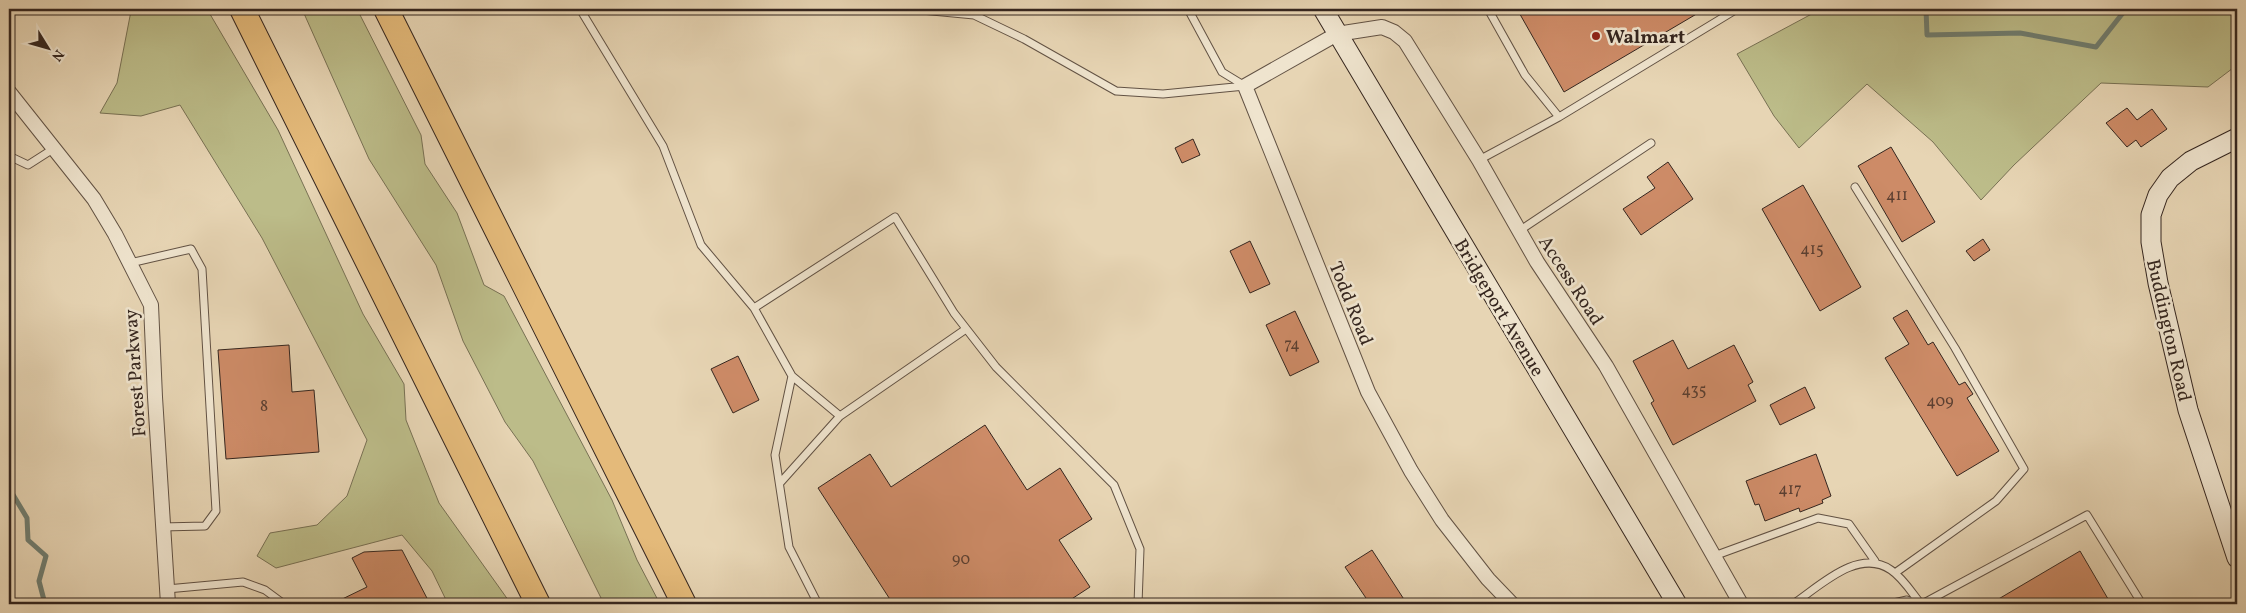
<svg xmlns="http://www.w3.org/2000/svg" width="2246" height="613" font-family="Vollkorn,serif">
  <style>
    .green { fill: #bcbc89; stroke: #787154 }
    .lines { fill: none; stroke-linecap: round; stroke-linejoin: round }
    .stream { stroke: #707e71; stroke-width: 5 }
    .building { fill: #cd8b67; stroke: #35261f }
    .lane-casing { stroke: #625244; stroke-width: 9 }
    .street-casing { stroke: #625244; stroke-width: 16 }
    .secondary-casing { stroke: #35261f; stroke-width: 21 }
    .highway-casing { stroke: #35261f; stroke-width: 26 }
    .lane { stroke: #efe4ce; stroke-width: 7 }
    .street { stroke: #efe4ce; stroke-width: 14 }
    .secondary { stroke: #efe4ce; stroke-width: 19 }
    .highway { stroke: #e4ba7a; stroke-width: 24 }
    .poi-dot { fill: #8f2418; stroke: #efe4ce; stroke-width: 2 }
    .labels { text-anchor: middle; stroke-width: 5; stroke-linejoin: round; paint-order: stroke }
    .number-label { font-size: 16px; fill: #5b3f31 }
    .poi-label { font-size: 19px; font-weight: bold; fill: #35261f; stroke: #efe4ce; text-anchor: start }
    .street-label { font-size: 19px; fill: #35261f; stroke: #efe4ce }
  </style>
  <rect width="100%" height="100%" fill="#e7d5b4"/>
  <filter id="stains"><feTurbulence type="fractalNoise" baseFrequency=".004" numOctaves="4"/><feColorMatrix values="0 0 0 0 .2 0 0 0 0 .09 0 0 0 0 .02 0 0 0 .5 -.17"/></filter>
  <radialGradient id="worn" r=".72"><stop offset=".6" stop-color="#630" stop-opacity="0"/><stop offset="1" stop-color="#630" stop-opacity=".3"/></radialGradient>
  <path class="green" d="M129,9h78l71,121 85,184 41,70 2,36 33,83 72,101h-63l-16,-33 -30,-36 -126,33 -19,-12 13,-23 47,-8 30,-29 20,-56 -105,-202 -82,-133 -39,11 -41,-3 17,-30 14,-72z
    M302,9h55l64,126 4,29 32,49 27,72 20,11 108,204 25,60 23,44h-56l-71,-143 -28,-39 -42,-81 -27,-76 -67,-106z
    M1821,9h416v56l-29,22 -107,-4 -87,82 -33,35 -48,-58 -66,-58 -68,64 -25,-32 -37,-62z"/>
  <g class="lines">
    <path class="stream" d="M1926,9l1,26 93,-2 76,14 30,-38
      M9,488l18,30 1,22 18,16 -7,25 6,23"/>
  </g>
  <path class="building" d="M1517,9h188l-141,83z
    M2127,108l10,12 15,-11 15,20 -26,18 -5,-7 -9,7 -21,-24z
    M1193,139l7,16 -18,8 -7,-15z
    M1891,147l44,75 -33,20 -44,-76z
    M1668,162l25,37 -52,36 -18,-26 32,-21 -8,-11z
    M1803,185l58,102 -41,24 -58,-102z
    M1983,239l7,11 -16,11 -8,-10z
    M1250,241l20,43 -20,9 -20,-42z
    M1907,310l21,35 5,-3 26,43 6,-3 8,12 -6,4 32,53 -42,25 -72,-118 24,-14 -16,-26z
    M1295,311l24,51 -29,14 -24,-51z
    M1673,340l15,29 46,-24 19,37 -5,3 8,16 -83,44 -22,-42 3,-2 -21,-40z
    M289,345l3,47 22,-2 5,62 -93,7 -8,-109z
    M738,356l21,44 -26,13 -22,-44z
    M1805,387l10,21 -35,17 -10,-20z
    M985,425l42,65 33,-22 32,51 -33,21 31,47 -26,17h-171l-75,-116 52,-34 21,33z
    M1816,454l15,42 -9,4 1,3 -23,9 -1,-4 -34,13 -6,-17 -4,1 -9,-24z
    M402,550l28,54h-98l35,-17 -15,-29 12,-6z
    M1372,550l35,54h-37l-25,-37z
    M2080,551l31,53h-121z"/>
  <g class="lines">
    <g class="lane-casing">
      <path id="lane" d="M580,9l83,137 38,99 53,63 38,68 -17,79 14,92 29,57
        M911,9l63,6 50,24 92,52 47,3 82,-8
        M1188,9l34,63 23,14
        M1488,9l37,66 34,42
        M9,156l19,9 25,-16
        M1479,160l80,-43 178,-108
        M1855,187l100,161 69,121 -28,32 -101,72
        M1519,231l132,-88
        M130,263l61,-14 11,20 14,242 -11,15 -43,1
        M754,308l141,-91 59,96 42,54 118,118 26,64 -2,55
        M792,376l48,40 126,-87
        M780,483l60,-67
        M1714,556l104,-38 31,6 26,37
        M167,589l76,-7 22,8 19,14
        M1793,604c26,-17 65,-57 98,-34 12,8 21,23 30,34
        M1889,604l18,-4 14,4
        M1922,604l165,-89 55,89"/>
    </g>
    <g class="street-casing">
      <path id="street" d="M9,92l85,107 21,35 36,71 4,92 13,207
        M1512,604l-24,-25 -46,-59 -31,-49 -43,-79 -123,-306 92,-52 45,-7 12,5 11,9 74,119 58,102 69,104 135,238"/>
    </g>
    <g class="secondary-casing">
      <path id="secondary" d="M1323,9l354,595
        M2237,138l-46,23 -21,17 -12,17 -7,20v27l7,41 30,127 49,148"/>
    </g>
    <g class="highway-casing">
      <path id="highway" d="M242,9l296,595
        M386,9l298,595"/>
    </g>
    <use href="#lane" class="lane"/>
    <use href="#street" class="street"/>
    <use href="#secondary" class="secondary"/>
    <use href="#highway" class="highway"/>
  </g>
  <circle class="poi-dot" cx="1596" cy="36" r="5"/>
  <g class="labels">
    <g class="number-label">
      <text x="1897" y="200">411</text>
      <text x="1812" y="254">415</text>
      <text x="1292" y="349">74</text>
      <text x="1694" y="395">435</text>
      <text x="1940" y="406">409</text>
      <text x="264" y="411">8</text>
      <text x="1790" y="494">417</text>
      <text x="961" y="564">90</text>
    </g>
    <g class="poi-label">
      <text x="1606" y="43">Walmart</text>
    </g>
    <g class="street-label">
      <text transform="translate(1572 280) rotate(57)" y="7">Access Road</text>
      <text transform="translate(1352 303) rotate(68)" y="7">Todd Road</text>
      <text transform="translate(1500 307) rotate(59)" y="7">Bridgeport Avenue</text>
      <text transform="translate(2170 330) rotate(77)" y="7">Buddington Road</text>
      <text transform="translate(134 373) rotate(-94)" y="7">Forest Parkway</text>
    </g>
  </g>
  <rect width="2246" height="613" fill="none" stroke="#e7d5b4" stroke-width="30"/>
  <rect x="10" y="10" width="2226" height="593" fill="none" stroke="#35261f" stroke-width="2.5"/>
  <rect x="15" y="15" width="2216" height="583" fill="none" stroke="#35261f"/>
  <g transform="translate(48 48) rotate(127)" stroke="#efe4ce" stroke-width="4" paint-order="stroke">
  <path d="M0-4L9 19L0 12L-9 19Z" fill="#35261f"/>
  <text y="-8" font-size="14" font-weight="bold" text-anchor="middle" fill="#35261f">N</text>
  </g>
  <rect width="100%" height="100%" filter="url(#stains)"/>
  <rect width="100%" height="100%" fill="url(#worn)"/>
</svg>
